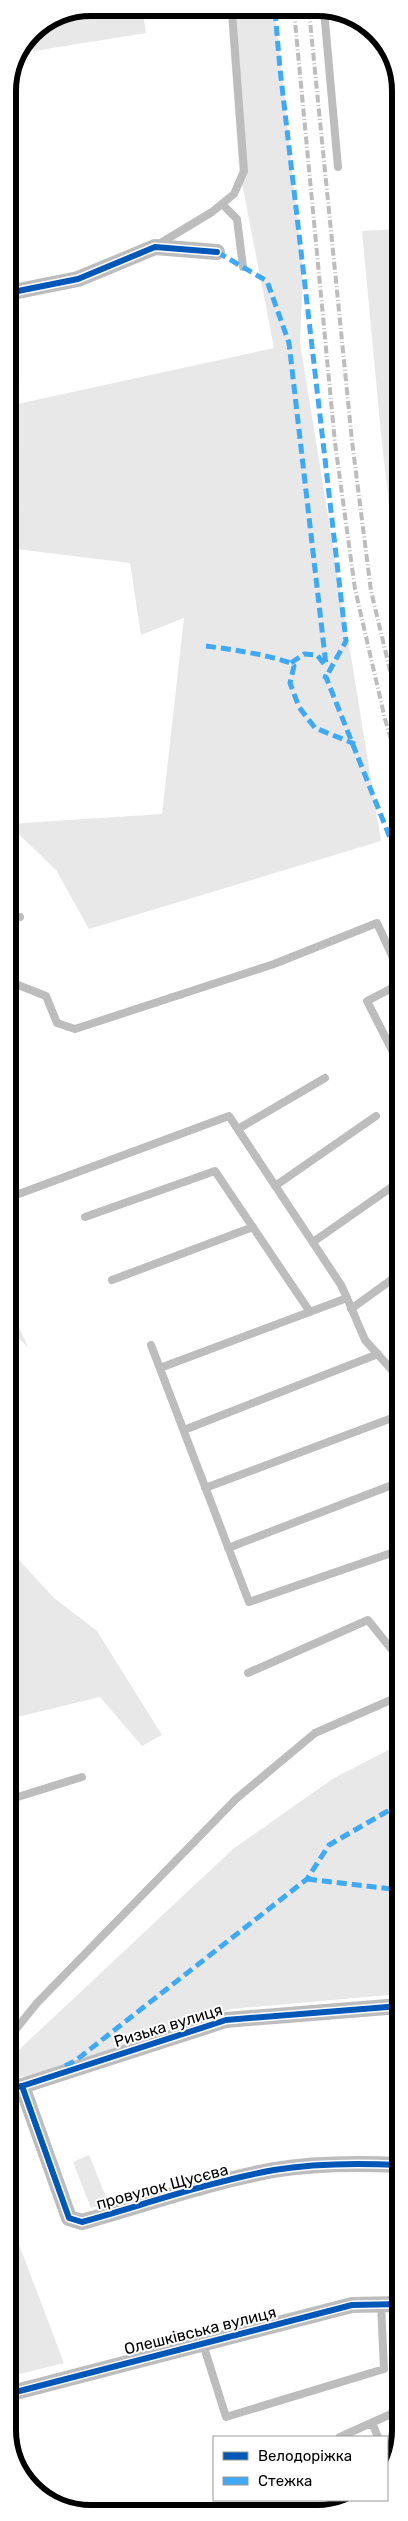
<svg xmlns="http://www.w3.org/2000/svg" width="408" height="2521" font-family="Rubik,sans-serif">
  <style>
    .green { fill: #e8e8e8 }
    .lines { fill: none; stroke-linecap: round; stroke-linejoin: round }
    .service { stroke: #bdbdbd; stroke-width: 8 }
    .minor { stroke: #bdbdbd; stroke-width: 16 }
    .rail { stroke: #bdbdbd; stroke-width: 4; stroke-dasharray: 8 2.5 1 2.5; stroke-linecap: butt }
    .quiet { stroke: #3fa9f5; stroke-width: 5; stroke-dasharray: 10 5; stroke-linecap: butt }
    .cycleway-casing { stroke: #fff; stroke-width: 9 }
    .cycleway { stroke: #0057b8; stroke-width: 6 }
    .labels { text-anchor: middle; stroke-width: 4; stroke-linejoin: round; paint-order: stroke }
    .street-label { font-size: 16px; fill: #000; stroke: #fff }
    .rim { fill: none; stroke: #000; stroke-width: 6 }
  </style>
  <rect width="100%" height="100%" fill="#fff"/>
  <path class="green" d="M275,11l28,258 -3,74 81,498 -292,88 -33,-59 -48,-46 154,-10 22,-196 -43,17 -11,-72 -122,-15v-142l266,-58 -35,-180 -11,-156z
    M143,13l3,20 -112,18 -2,-19 28,-18z
    M400,229v374l-19,-169 -19,-203z
    M8,1303l20,44 -20,-18z
    M8,1548l46,50 43,33 65,104 -20,11 -42,-49 -91,22z
    M400,1744v250l-169,15 -205,68 -18,-1v-16l225,-211 101,-71z
    M89,2155l19,47 -17,6 -18,-46z
    M8,2230l2,5 5,-1 49,129 -56,14z"/>
  <g class="lines">
    <path class="service" d="M324,10l14,157
      M222,204l15,15 6,48
      M159,244l53,-32 22,-18 10,-23 -12,-159
      M8,919l12,-2
      M8,961l5,22 33,13 11,27 18,6 199,-65 103,-41 23,50
      M400,984l-33,17 33,65
      M238,1129l87,-51
      M275,1186l101,-70
      M16,1195l213,-79 112,169 6,13
      M85,1217l130,-46 95,141
      M313,1242l83,-58
      M112,1280l141,-53
      M351,1309l47,-34
      M151,1345l98,257 151,-52
      M160,1368l187,-70 18,42 35,39
      M184,1430l194,-76
      M205,1488l195,-73
      M228,1548l172,-66
      M248,1673l120,-53 32,40
      M8,1800l74,-23
      M8,2039l29,-36 199,-204 79,-66 85,-37
      M203,2344l23,73 158,-48 -3,-65
      M372,2423l6,14
      M340,2437l60,-27
      M387,2457l4,10"/>
    <path class="minor" d="M8,293l70,-14 77,-32 62,5
      M22,2086l47,132 13,4c64,-18 127,-40 192,-52 41,-7 85,-7 126,-5
      M8,2088l14,-2 204,-66 174,-14
      M8,2394l344,-89 48,-1"/>
    <path class="rail" d="M294,11l41,432 20,146 30,130 15,51
      M309,11l43,430 19,150 29,121"/>
    <path class="quiet" d="M275,11l5,58 66,572 -20,36
      M217,252l50,29 22,62 37,322
      M206,646c29,4 58,8 85,17l3,3 -4,17 9,24 16,21 40,16
      M291,663l13,-9 13,1 8,10
      M323,676l3,1 74,186
      M307,1879l93,11
      M65,2066l10,-5 232,-182 22,-34 71,-41"/>
    <g class="cycleway-casing">
      <path id="cycleway" d="M8,293l70,-14 77,-32 62,5
        M22,2086l47,132 13,4c64,-18 127,-40 192,-52 41,-7 85,-7 126,-5
        M8,2088l14,-2 204,-66 174,-14
        M8,2394l344,-89 48,-1"/>
    </g>
    <use href="#cycleway" class="cycleway"/>
  </g>
  <g class="labels">
    <g class="street-label">
      <text transform="translate(168 2025) rotate(-17)" y="6">Ризька вулиця</text>
      <text transform="translate(162 2186) rotate(-15)" y="6">провулок Щусєва</text>
      <text transform="translate(200 2330) rotate(-14)" y="6">Олешківська вулиця</text>
    </g>
  </g>
  <path d="M0 0H408V2521H0ZM91 16H317A75 75 0 0 1 392 91V2430A75 75 0 0 1 317 2505H91A75 75 0 0 1 16 2430V91A75 75 0 0 1 91 16Z" fill="#fff" fill-rule="evenodd"/>
  <path class="rim" d="M91 16H317A75 75 0 0 1 392 91V2430A75 75 0 0 1 317 2505H91A75 75 0 0 1 16 2430V91A75 75 0 0 1 91 16Z"/>
  <rect x="213" y="2436" width="175" height="65" fill="#ffffff" stroke="#999999"/>
  <rect x="223" y="2452" width="25" height="8" fill="#0057b8" stroke="#999999"/>
  <text x="258" y="2461" font-size="15" fill="#000000">Велодоріжка</text>
  <rect x="223" y="2477" width="25" height="8" fill="#3fa9f5" stroke="#999999"/>
  <text x="258" y="2486" font-size="15" fill="#000000">Стежка</text>
</svg>
